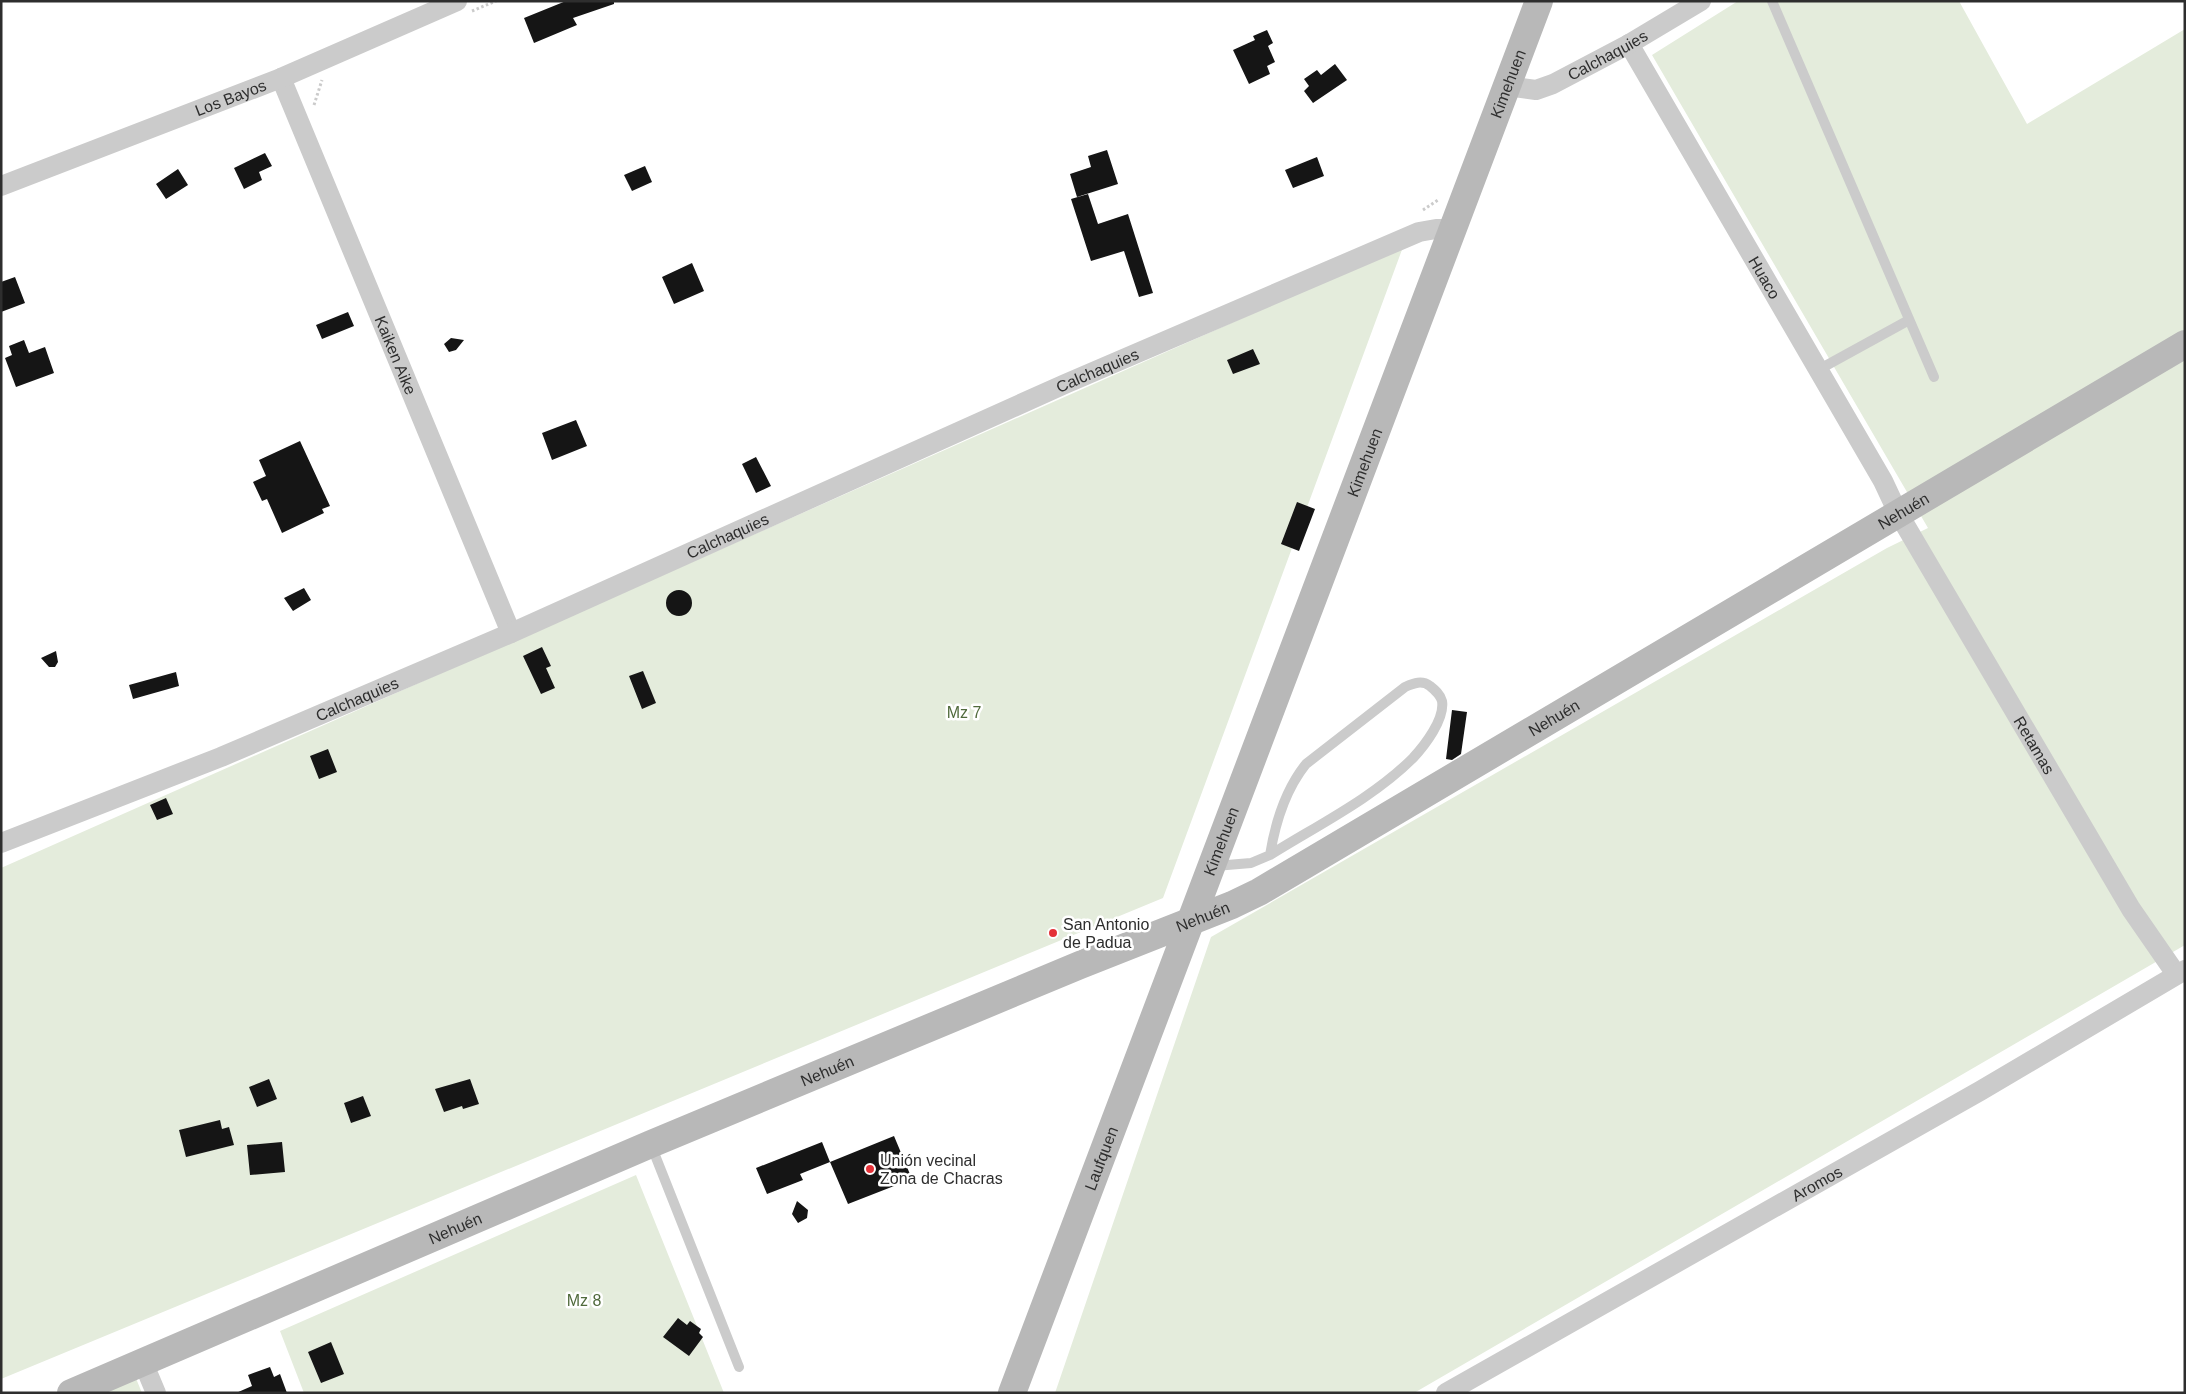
<svg xmlns="http://www.w3.org/2000/svg" width="2186" height="1394" font-family="Arial,sans-serif">
  <style>
    .green { fill: #e4ecdc }
    .building { fill: #151515 }
    .lines { fill: none; stroke-linecap: round; stroke-linejoin: round }
    .path { stroke: #cbcbcb; stroke-width: 3; stroke-dasharray: 2.5 2.5; stroke-linecap: butt }
    .lane { stroke: #cbcbcb; stroke-width: 10 }
    .street { stroke: #cbcbcb; stroke-width: 20 }
    .secondary { stroke: #b8b8b8; stroke-width: 28 }
    .poi-dot { fill: #e43138; stroke: #fff; stroke-width: 2 }
    .labels { text-anchor: middle; stroke-width: 5; stroke-linejoin: round; paint-order: stroke }
    .street-label { font-size: 16px; fill: #2e2e2e; stroke: #fff }
    .park-label { font-size: 16px; fill: #506a3c; stroke: #fff }
    .poi-label { font-size: 16px; fill: #2e2e2e; stroke: #fff; text-anchor: start }
  </style>
  <rect width="100%" height="100%" fill="#fff"/>
  <path class="green" d="M1738,1h221l68,123 158,-95v916l-771,448h-359l156,-456 676,-389 41,-20 -276,-473z
    M1403,247l-240,651 -1162,481v-511z
    M636,1175l88,218h-420l-24,-62z
    M135,1376l7,17h-45z"/>
  <path class="building" d="M566,1h48v3l-41,14 4,7 -43,18 -10,-25z
    M1267,30l6,13 -5,3 7,16 -8,4 3,8 -21,10 -16,-34 22,-10 -2,-4z
    M1335,64l12,16 -34,23 -9,-12 5,-5 -5,-7 13,-9 4,5z
    M1107,150l11,34 -41,13 -7,-23 21,-7 -3,-11z
    M265,153l7,13 -13,6 3,8 -18,9 -10,-21z
    M1317,157l7,19 -31,12 -8,-18z
    M645,166l7,16 -20,9 -8,-16z
    M178,169l10,16 -22,14 -10,-15z
    M1088,194l10,30 30,-10 25,79 -14,4 -15,-46 -33,10 -20,-62z
    M692,263l12,28 -30,13 -12,-27z
    M15,277l10,26 -24,9v-30z
    M348,312l6,14 -32,13 -6,-14z
    M451,338l13,2 -8,10 -7,2 -5,-8z
    M24,340l5,13 16,-6 9,26 -38,14 -11,-29 7,-3 -3,-9z
    M1253,349l7,15 -27,10 -6,-14z
    M576,420l11,26 -35,14 -10,-27z
    M300,441l30,65 -8,3 2,4 -42,20 -15,-34 -5,2 -9,-19 13,-6 -7,-16z
    M756,457l15,29 -15,7 -14,-29z
    M1297,502l18,7 -16,42 -18,-7z
    M304,588l7,12 -18,11 -9,-13z
    M666 603a13 13 0 1 1 26 0a13 13 0 1 1-26 0Z
    M542,647l9,19 -5,2 9,20 -14,6 -18,-38z
    M56,651l2,11 -3,5h-6l-8,-9z
    M643,671l13,32 -14,6 -13,-33z
    M176,672l3,14 -46,13 -4,-14z
    M1452,710l15,2 -6,42 -9,6 -6,-1z
    M328,749l9,23 -18,7 -9,-23z
    M166,798l7,16 -16,6 -7,-15z
    M269,1079l8,20 -20,8 -8,-20z
    M470,1079l9,25 -16,5 -1,-3 -18,6 -9,-23z
    M363,1096l8,20 -20,7 -7,-20z
    M220,1120l2,9 7,-2 5,18 -48,12 -7,-27z
    M894,1136l18,43 -64,25 -18,-42z
    M282,1142l3,30 -35,3 -3,-30z
    M822,1142l8,20 -30,12 3,6 -36,14 -11,-26z
    M797,1201l11,9 -1,8 -9,5 -6,-9z
    M678,1318l9,7 3,-4 11,8 -2,4 4,4 -14,19 -26,-19z
    M331,1342l13,32 -23,9 -13,-31z
    M270,1367l4,10 6,-3 7,19h-51l16,-7 -4,-11z"/>
  <g class="lines">
    <path class="path" d="M472,11l24,-10
      M314,105l8,-25
      M1423,210l15,-10"/>
    <path class="lane" d="M1772,1l162,376
      M1818,370l91,-50
      M1215,866l36,-3 19,-8c48,-30 103,-57 143,-97 12,-13 32,-39 29,-57 -2,-7 -7,-11 -12,-15 -8,-6 -16,-3 -25,1l-99,77c-20,25 -31,60 -36,91
      M651,1145l88,222"/>
    <g class="street">
      <path id="s1" d="M1629,44l254,437 15,32 233,396 45,65"/>
      <path id="s2" d="M281,78l230,555"/>
      <path id="s3" d="M1507,86l29,4 17,-6 76,-40 72,-43"/>
      <path id="s4" d="M1,186l280,-108 176,-77"/>
      <path id="s5" d="M1,843l220,-86 290,-124 554,-249 354,-152 17,-3h17"/>
      <path d="M143,1362l13,31"/>
      <path id="s6" d="M1446,1393l534,-302 205,-121"/>
    </g>
    <g class="secondary">
      <path id="s7" d="M71,1393l580,-249 429,-179 152,-60 27,-13 926,-548"/>
      <path id="s8" d="M1012,1393l527,-1392"/>
    </g>
  </g>
  <g class="poi-dot">
    <circle cx="1053" cy="933" r="5"/>
    <circle cx="870" cy="1169" r="5"/>
  </g>
  <g class="labels">
    <g class="street-label">
      <text dy="6" stroke="none"><textPath href="#s3" startOffset="109">Calchaquies</textPath></text>
      <text dy="6" stroke="none"><textPath href="#s8" startOffset="1400">Kimehuen</textPath></text>
      <text dy="6" stroke="none"><textPath href="#s4" startOffset="246">Los Bayos</textPath></text>
      <text dy="6" stroke="none"><textPath href="#s1" startOffset="270">Huaco</textPath></text>
      <text dy="6" stroke="none"><textPath href="#s2" startOffset="300">Kaiken Aike</textPath></text>
      <text dy="6" stroke="none"><textPath href="#s5" startOffset="1194">Calchaquies</textPath></text>
      <text dy="6" stroke="none"><textPath href="#s8" startOffset="995">Kimehuen</textPath></text>
      <text dy="6" stroke="none"><textPath href="#s7" startOffset="2038">Nehuén</textPath></text>
      <text dy="6" stroke="none"><textPath href="#s5" startOffset="789">Calchaquies</textPath></text>
      <text dy="6" stroke="none"><textPath href="#s5" startOffset="384">Calchaquies</textPath></text>
      <text dy="6" stroke="none"><textPath href="#s7" startOffset="1632">Nehuén</textPath></text>
      <text dy="6" stroke="none"><textPath href="#s1" startOffset="810">Retamas</textPath></text>
      <text dy="6" stroke="none"><textPath href="#s8" startOffset="590">Kimehuen</textPath></text>
      <text dy="6" stroke="none"><textPath href="#s7" startOffset="1228">Nehuén</textPath></text>
      <text dy="6" stroke="none"><textPath href="#s7" startOffset="822">Nehuén</textPath></text>
      <text dy="6" stroke="none"><textPath href="#s8" startOffset="251">Laufquen</textPath></text>
      <text dy="6" stroke="none"><textPath href="#s6" startOffset="426">Aromos</textPath></text>
      <text dy="6" stroke="none"><textPath href="#s7" startOffset="418">Nehuén</textPath></text>
    </g>
    <g class="park-label">
      <text x="964" y="718">Mz 7</text>
      <text x="584" y="1306">Mz 8</text>
    </g>
    <g class="poi-label">
      <text x="1063" y="930">San Antonio<tspan x="1063" dy="18">de Padua</tspan></text>
      <text x="880" y="1166">Unión vecinal<tspan x="880" dy="18">Zona de Chacras</tspan></text>
    </g>
  </g>
  <rect width="2186" height="1394" fill="none" stroke="#2e2e2e" stroke-width="5"/>
</svg>
